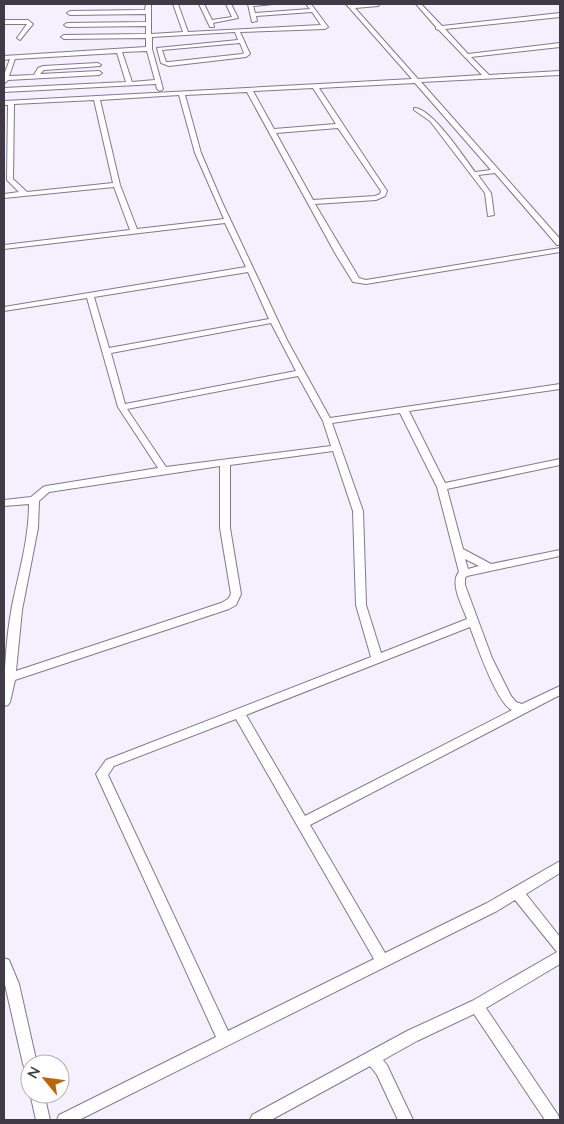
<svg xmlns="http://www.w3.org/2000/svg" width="564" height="1124" font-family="Lato,sans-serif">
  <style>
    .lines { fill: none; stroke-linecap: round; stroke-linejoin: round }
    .minor-casing { stroke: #817894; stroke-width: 2 }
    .minor { fill: #fff; fill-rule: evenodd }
  </style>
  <rect width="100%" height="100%" fill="#f4f0fd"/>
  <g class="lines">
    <g class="minor-casing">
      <path id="minor" d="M146,4h5v30l32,-2 -10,-28h5l10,28 133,-7 -9,-13 -56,4 1,5 -5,1 -4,-18h25l-20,2 2,7 55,-4 -4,-5h5l17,23 -3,2 -85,3 10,22 -4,3 -77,9 -8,-3 -4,-15 81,-8 -3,-8 -83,5v12l11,40 -3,2 -3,-2 -1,-5 -152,8v-4l122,-6 -9,-29 -102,6 -6,17 25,-1 4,-7 5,-2 55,-3 3,2 -1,1 -56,4 -4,4 59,-3 3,2 -3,2 -91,5 -4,4v-9l6,-16 -6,1v-4l142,-9v-9l-82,1 -3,-2 3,-2 82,-1v-8l-79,1 -3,-2 3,-2 79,-1v-8l-76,1 -3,-2 3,-2 75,-1zM240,43l4,10 -2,1 -73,8h-3l-4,-12zM147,51l8,29 -23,2 -10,-30z
        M199,4h5l8,16 20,-3 -6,-13h5l7,14 -25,5 1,4h-4z
        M346,4l6,1 28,-1 -2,2 -23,2 63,71 64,-4 -43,-45 -3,-1v-2l-20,-23h5l21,22 118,-13v4l-115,12 23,25 92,-11v4l-89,10 18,18 71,-4v4l-139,7 139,157v6h-3l-62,-72 -17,2 13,18 3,22 -6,1 -3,-23 -55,-72 -16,-11v-2c17,-1 50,49 61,64l16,-2 -76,-87 -96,5 68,103 -2,5 -9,4 -61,4 44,74 7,2 194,-32v4l-194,32 -13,-2 -18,-29 -88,-161 -62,3 16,58 21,49 65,138 43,78 230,-34v5l-151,22 36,72 115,-24v6l-113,24 16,60 28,15 69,-14v6l-93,20 -2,2v7l27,73 19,38 5,6 6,2 38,-18v9l-250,130 75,128 102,-50 73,-42v12l-34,21 34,43v27l-74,44 72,107 2,5h-15l-71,-106 -57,27 -34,19 4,5 26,55h-15l-21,-45 -7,-9 -99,54h-21l2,-5 155,-84 65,-30 85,-49 -42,-52 -18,11 -418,209h-22l2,-5 157,-78 -120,-263 10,-14 265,-103 -15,-52 -3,-94 -20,-60 -103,14v63l11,66 -5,11 -7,4 -214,71 -5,22 -2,3 -4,1c0,-32 2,-67 8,-100 7,-34 17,-67 17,-102l-25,2v-6l27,-3 12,-10 3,-1 112,-18 -40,-61 -31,-109 -83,13v-4l242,-40 -21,-44 -221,26v-4l126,-15 -16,-43 -110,11v-4l15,-2 -12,-12 1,-75h-4v-4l408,-22zM313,88l23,36 -62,5 -21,-38zM179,95l16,58 29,66 -87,10 -17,-44 -20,-85zM94,100l19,83 -86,9 -14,-13 1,-75zM338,128l43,63 -1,3 -5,2 -62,4 -37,-67zM248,272l21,47 -160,29 -15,-51zM271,323l25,48 -171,33 -14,-51zM298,376l25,45 8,25 -165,21 -39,-58zM400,413l37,74 22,85c-10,11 4,35 8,47l-86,34 -15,-48 -3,-94 -31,-88zM220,466v62l11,66 -3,5 -7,4 -205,68 6,-61 16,-82 1,-27 10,-9zM465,559l14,7 -11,3zM470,627c6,16 27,77 42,83l-207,106 -59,-101zM236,719l138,240 -146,72 -120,-256 6,-9z
        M4,20h24l5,4 -13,16 -3,-2 10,-14h-23z
        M4,958l5,2 10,24 18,80h-7v7l-5,-2 -2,-5 -19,-84z
        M30,1093l14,1 6,26h-14z"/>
    </g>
    <use href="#minor" class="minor"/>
  </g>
  <rect width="564" height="1124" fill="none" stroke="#3e3b47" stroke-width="10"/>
  <g transform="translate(45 1079) rotate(299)"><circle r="24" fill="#ffffff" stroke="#b2b1b5"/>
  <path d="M0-4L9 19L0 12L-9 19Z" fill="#bd6308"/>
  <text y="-8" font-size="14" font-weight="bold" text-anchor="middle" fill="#3e3b47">N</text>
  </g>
</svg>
